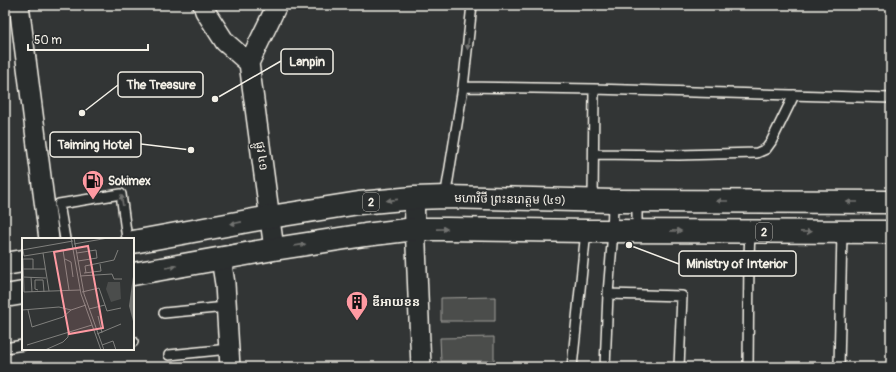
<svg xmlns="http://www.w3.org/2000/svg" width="896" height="372" font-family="Pangolin,'Noto Sans Khmer',sans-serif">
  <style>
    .green { fill: #4b4d4c; stroke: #a09f9a }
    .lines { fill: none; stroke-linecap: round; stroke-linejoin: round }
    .service-casing { stroke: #f4f1e8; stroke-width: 12 }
    .minor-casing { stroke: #f4f1e8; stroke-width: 22 }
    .primary-casing { stroke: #f4f1e8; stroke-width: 25 }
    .service { stroke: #2a2d2e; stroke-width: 9 }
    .minor { stroke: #2a2d2e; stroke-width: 19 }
    .primary { stroke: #2a2d2e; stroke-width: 22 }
    .oneway { fill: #71726f }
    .labels { text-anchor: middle; stroke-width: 3; stroke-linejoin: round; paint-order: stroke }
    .shield { fill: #2a2d2e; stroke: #b7b6b0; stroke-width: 1 }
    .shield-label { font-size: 11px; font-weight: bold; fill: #f4f1e8 }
    .street-label { font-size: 12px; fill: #f4f1e8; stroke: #2a2d2e }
    .poi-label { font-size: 12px; font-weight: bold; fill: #f4f1e8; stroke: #2a2d2e; text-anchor: start }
    .inset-road { fill: none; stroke: #80807d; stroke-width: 1 }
    .view { fill: #ff9aa2; fill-opacity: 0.15; stroke: #ff9aa2; stroke-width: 2 }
    .inset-edge { fill: none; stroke: #f4f1e8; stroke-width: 2 }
    .leader { fill: none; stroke: #f4f1e8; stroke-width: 1.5 }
    .callout-dot { fill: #f4f1e8; stroke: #2a2d2e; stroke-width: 1.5 }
    .callout { fill: #2a2d2e; stroke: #f4f1e8; stroke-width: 1.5 }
    .callout-label { font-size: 13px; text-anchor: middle; font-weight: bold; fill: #f4f1e8 }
  </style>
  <rect width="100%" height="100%" fill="#323535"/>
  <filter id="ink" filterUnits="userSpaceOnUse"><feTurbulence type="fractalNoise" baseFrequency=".025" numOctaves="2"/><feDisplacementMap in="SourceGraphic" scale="8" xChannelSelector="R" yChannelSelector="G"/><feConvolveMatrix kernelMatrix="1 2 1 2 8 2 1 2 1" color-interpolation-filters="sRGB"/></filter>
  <g filter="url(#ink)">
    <path class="green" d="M495,297v24h-54v-23z
      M494,337v24h-53l-1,-23z"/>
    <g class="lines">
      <g class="service-casing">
        <path id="service" d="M463,87l131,2 297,9
          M594,154l85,1 78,-2 9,-4 5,-7 23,-47
          M447,197v-11l16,-99 9,-82
          M593,201l1,-112
          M637,230v-29
          M65,239l-6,-35 62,-10 6,45
          M608,294l74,2 -3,71
          M164,313l62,-6
          M133,341v1
          M5,348l18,-3
          M169,355l60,-6
          M572,367l14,-136
          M605,367l3,-73 4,-50 1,-43
          M748,367l1,-111 1,-24
          M839,367l3,-134"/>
      </g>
      <g class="minor-casing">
        <path id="minor" d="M19,5l30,234
          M203,5l2,6 20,31 24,21
          M414,198l7,169
          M274,249l-25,-186 28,-58
          M221,258l4,26 5,83"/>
      </g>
      <g class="primary-casing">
        <path id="primary" d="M133,242l137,-25 89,-14 55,-5 33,-1 166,4 278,1
          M5,264l18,-3
          M133,274l141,-25 91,-14 50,-6h32l139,2 305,1
          M5,296l18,-3"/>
      </g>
      <use href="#service" class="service"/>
      <use href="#minor" class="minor"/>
      <use href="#primary" class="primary"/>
    </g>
    <defs><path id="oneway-solid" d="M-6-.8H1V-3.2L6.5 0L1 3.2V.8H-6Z"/></defs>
    <g class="oneway">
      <use href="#oneway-solid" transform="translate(468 44) rotate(96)"/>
      <use href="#oneway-solid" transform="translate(122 200) rotate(-99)"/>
      <use href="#oneway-solid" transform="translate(392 200) rotate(174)"/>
      <use href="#oneway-solid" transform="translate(722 201) rotate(-180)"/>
      <use href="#oneway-solid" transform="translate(852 202) rotate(-180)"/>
      <use href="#oneway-solid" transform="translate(236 223) rotate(169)"/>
      <use href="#oneway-solid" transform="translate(442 229) rotate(-1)"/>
      <use href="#oneway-solid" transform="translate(676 231) rotate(1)"/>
      <use href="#oneway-solid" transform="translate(806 232) rotate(1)"/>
      <use href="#oneway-solid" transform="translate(300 245) rotate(-9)"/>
      <use href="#oneway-solid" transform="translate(171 267) rotate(-10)"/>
    </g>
  </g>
  <defs>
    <g id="fuel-pin" transform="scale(1.15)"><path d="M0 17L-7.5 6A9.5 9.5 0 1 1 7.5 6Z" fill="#ff9aa2" stroke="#2a2d2e"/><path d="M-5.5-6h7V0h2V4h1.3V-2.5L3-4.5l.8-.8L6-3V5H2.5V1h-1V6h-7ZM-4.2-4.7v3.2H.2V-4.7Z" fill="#111"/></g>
    <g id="building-pin" transform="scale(1.15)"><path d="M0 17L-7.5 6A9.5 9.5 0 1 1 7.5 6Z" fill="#ff9aa2" stroke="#2a2d2e"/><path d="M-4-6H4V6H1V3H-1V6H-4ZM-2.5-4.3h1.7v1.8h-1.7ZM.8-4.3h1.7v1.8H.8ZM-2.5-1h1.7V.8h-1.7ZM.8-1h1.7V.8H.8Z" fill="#111"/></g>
  </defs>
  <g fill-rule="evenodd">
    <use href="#fuel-pin" x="93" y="181"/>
    <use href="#building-pin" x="357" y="302"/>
  </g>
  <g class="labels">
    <g class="shield">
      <rect x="363" y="193" width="16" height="18" rx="3"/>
      <rect x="756" y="223" width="16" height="18" rx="3"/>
    </g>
    <g class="shield-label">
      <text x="371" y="206">2</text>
      <text x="764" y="236">2</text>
    </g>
    <g class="street-label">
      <text transform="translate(262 156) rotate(82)" y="4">ផ្លូវ ៤១</text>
      <text transform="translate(510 199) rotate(1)" y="4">មហាវិថី ព្រះនរោត្តម (៤១)</text>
    </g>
    <g class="poi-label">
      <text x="108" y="185">Sokimex</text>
      <text x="372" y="306">ឌីអាយខន</text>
    </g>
  </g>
  <g transform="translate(22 238)">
    <rect width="112" height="112" fill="#323535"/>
    <path d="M86,44h12l1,17 -10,3 -5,-13z" fill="#4b4d4c"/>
    <path d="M112,31v56l-5,-19z" fill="#727370"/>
    <path class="inset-road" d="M49,0l10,56 20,56M52,0l10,56 20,56M52,6l34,-6M0,12l51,-9M1,12l1,6 50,-8M41,12l6,40M21,15l6,38M55,15l19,-3 1,8 -19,3M43,21l6,3 2,15M1,31h22M11,31v-10h-10l1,33 56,-2M62,35l17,-2 -1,-7M64,35l-1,-7 29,-6 4,-10M58,38l32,-2 2,5h8M1,39l23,1M9,39l1,15M16,52l-3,-1v-9h8l1,12M60,54l17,-4 6,17 -16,4M83,67l2,6 14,-3M0,72l37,-3 12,3M6,72l4,17 31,-10 8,-7 15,-5M76,78l4,17M75,96l24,-10M5,107l65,-20M80,107l11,-4 3,9M23,112l18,-8 5,-5v-5"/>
    <path class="view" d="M66,8l15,82 -34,6 -15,-82z"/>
    <rect width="112" height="112" class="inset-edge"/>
  </g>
  <path class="leader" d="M215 99L281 61M82 113L118 85M191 150L141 144M629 245L679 264"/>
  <g class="callout-dot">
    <circle cx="215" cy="99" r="4"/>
    <circle cx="82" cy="113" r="4"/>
    <circle cx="191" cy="150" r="4"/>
    <circle cx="629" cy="245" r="4"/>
  </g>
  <g class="callout">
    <rect x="281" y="49" width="52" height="25" rx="4"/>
    <rect x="118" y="72" width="85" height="25" rx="4"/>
    <rect x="50" y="132" width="91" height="25" rx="4"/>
    <rect x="679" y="251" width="117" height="25" rx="4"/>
  </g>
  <g class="callout-label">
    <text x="307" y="66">Lanpin</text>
    <text x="161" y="89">The Treasure</text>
    <text x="95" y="149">Taiming Hotel</text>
    <text x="737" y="268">Ministry of Interior</text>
  </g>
  <rect width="896" height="372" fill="none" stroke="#2a2d2e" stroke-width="20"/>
  <rect x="10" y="10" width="876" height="352" fill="none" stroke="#f4f1e8" stroke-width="1.5" filter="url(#ink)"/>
  <path d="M28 44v6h120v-6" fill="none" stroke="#f4f1e8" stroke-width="2"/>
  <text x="34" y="44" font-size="12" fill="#f4f1e8" stroke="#2a2d2e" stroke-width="3" paint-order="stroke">50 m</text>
</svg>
